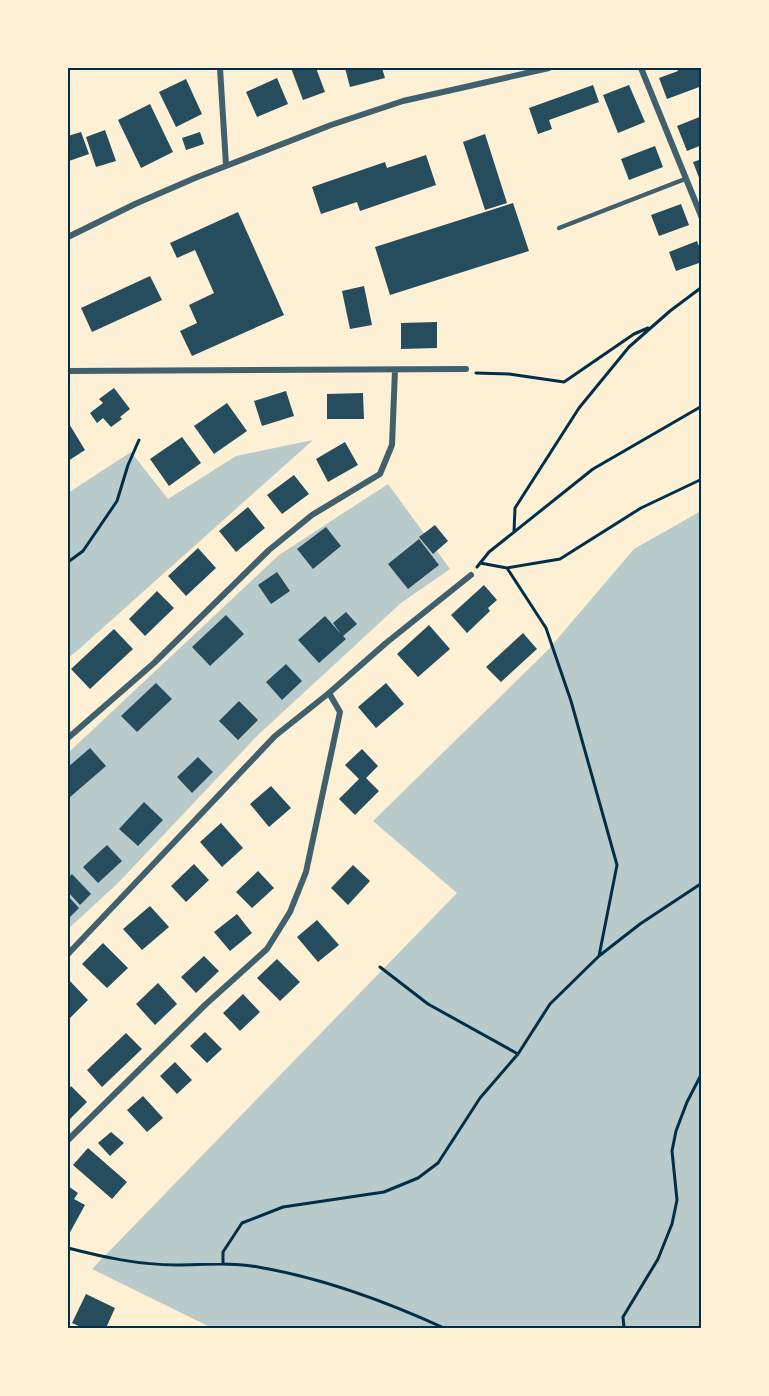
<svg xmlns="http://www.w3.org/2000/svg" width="769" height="1396" font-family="'PT Serif',serif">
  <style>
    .green { fill: #b9caca }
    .building { fill: #264d5e }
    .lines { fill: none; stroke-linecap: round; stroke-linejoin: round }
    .path { stroke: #003049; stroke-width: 3 }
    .service { stroke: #3f606c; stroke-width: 4.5 }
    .minor { stroke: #3f606c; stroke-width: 6 }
    .neatline { fill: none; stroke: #003049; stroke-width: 2 }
  </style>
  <rect width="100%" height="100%" fill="#fdf0d5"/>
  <path class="green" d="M313,440l-235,210 -10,8v-165l63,-41 37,47 68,-43z
    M388,484l62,85 -49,34 -143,132 -140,148 -50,46v-176l211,-198z
    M701,511v817h-489l-120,-59 365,-376 -84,-72 175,-171 86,-101z"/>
  <path class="building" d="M291,68h25l9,24 -22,8z
    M345,68h37l3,10 -35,9z
    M677,68h22l3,7v11l-35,13 -8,-21 19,-7z
    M277,78l11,26 -31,13 -11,-25z
    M186,79l16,35 -26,13 -17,-35z
    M593,85l6,17 -50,18 3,9 -14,5 -9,-26z
    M629,85l16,37 -27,11 -15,-38z
    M150,104l23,48 -32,16 -23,-48z
    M702,116v29l-15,6 -10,-25z
    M105,130l11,31 -20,6 -10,-30z
    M81,132l8,22 -20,7 -1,-5v-20z
    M200,132l4,12 -18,6 -4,-12z
    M485,134l22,69 -22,7 -22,-68z
    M655,146l8,21 -34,13 -8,-21z
    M426,155l10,30 -76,26 -3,-9 -36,12 -9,-27 73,-25 2,6z
    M702,159v23l-1,1 -8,-21z
    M513,203l16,48 -139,44 -15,-48z
    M681,204l8,21 -30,11 -8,-21z
    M238,212l46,103 -92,41 -12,-25 17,-8 -8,-18 25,-12 -19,-43 -18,8 -7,-15z
    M697,241l5,13v8l-26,9 -7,-19z
    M150,276l12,24 -70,32 -11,-24z
    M364,286l8,39 -22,4 -8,-38z
    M437,322v26l-36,1v-26z
    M114,388l16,21 -10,8 2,2 -11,8 -8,-9 -6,5 -7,-10 13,-10 -4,-4z
    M286,391l8,25 -32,10 -8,-25z
    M363,393l1,26h-37v-25z
    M227,403l20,28 -33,23 -20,-28z
    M68,422l17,28 -17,11z
    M182,437l19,26 -32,23 -19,-27z
    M345,442l13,23 -30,17 -12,-23z
    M294,475l15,19 -27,20 -15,-19z
    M248,507l17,21 -29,24 -17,-21z
    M435,525l13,16 -15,13 -14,-17z
    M326,527l15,19 -28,23 -16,-20z
    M419,539l20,26 -31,24 -20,-25z
    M198,548l18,20 -30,28 -18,-20z
    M277,572l13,19 -19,13 -13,-19z
    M484,585l13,15 -9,8 2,3 -23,22 -16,-18z
    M157,591l17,17 -29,28 -16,-17z
    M346,612l11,12 -14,12 3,3 -27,24 -21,-23 27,-24 16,18 -8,-11z
    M226,615l18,19 -34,32 -18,-19z
    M429,625l21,24 -32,28 -21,-23z
    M114,629l19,20 -43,40 -19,-20z
    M523,633l14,16 -36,33 -15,-15z
    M286,664l16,17 -20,19 -16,-18z
    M156,683l16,16 -35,33 -16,-16z
    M386,683l18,21 -28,24 -18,-21z
    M239,701l19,19 -20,20 -19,-19z
    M90,748l16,18 -37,32 -1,-2v-29z
    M362,749l16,17 -12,12 13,13 -24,24 -16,-16 20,-20 -14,-14z
    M198,757l15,15 -21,21 -15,-16z
    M271,786l20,22 -22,19 -19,-23z
    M144,802l19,18 -25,26 -19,-17z
    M221,823l22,25 -21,19 -22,-25z
    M107,845l15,16 -24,22 -15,-16z
    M194,864l15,16 -23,22 -15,-16z
    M353,865l17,16 -22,24 -17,-17z
    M258,871l16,17 -22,20 -16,-16z
    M72,874l19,20 -11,11 -12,-13v-14z
    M68,896l11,12 -11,11z
    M150,906l19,21 -27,23 -19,-21z
    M237,914l15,19 -22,18 -16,-19z
    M317,920l22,25 -21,17 -21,-25z
    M103,943l25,25 -21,20 -25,-24z
    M204,956l15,15 -23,22 -15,-16z
    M277,959l23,23 -20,19 -23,-23z
    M69,980l19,20 -20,20v-39z
    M158,983l19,21 -22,21 -19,-21z
    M243,994l17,18 -20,19 -17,-18z
    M205,1032l17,17 -15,14 -17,-17z
    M126,1033l16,16 -40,38 -15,-17z
    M175,1062l17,18 -15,14 -17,-18z
    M71,1086l16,16 -19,19v-31z
    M143,1096l20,22 -16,14 -20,-22z
    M111,1132l13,11 -14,13 -12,-13z
    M88,1148l39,34 -15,17 -39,-34z
    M68,1186l10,7 -4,6 11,6 -17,31z
    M86,1294l29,14 -9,20h-23l-11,-5z"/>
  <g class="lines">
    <path class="path" d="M476,373l33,1 55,8 70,-48 14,-6
      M514,532l1,-24 64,-100 50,-61 41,-36 32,-24
      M68,562l15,-11 34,-50 11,-36 11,-25
      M480,563l27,5 53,-9 81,-51 61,-29
      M477,567l12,-15 104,-83 109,-63
      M507,568l39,60 25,73 46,164 -18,91
      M380,967l48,37 90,50
      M68,1248c35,9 71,17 108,17 27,0 55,-3 82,2 65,11 127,34 186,61
      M223,1264v-12l19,-29 41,-16 101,-15 34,-14 20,-15 42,-65 38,-44 32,-50 49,-48 41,-32 62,-41
      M624,1328l-1,-11 35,-58 14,-35 5,-24 -5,-49 4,-20 11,-29 15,-29"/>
    <path class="service" d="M559,228l126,-49"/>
    <path class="minor" d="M220,68l6,97
      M641,68l61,150
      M68,237l67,-33 60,-26 136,-53 72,-24 146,-33
      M68,371l398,-2
      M68,738l86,-75 115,-113 43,-35 68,-41 12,-29 3,-75
      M68,954l207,-218 54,-43 57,-50 85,-68
      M68,1140l137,-135 62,-56 23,-37 16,-40 34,-160 -11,-19"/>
  </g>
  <rect width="769" height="1396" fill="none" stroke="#fdf0d5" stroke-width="138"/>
  <rect x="69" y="69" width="631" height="1258" class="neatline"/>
</svg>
